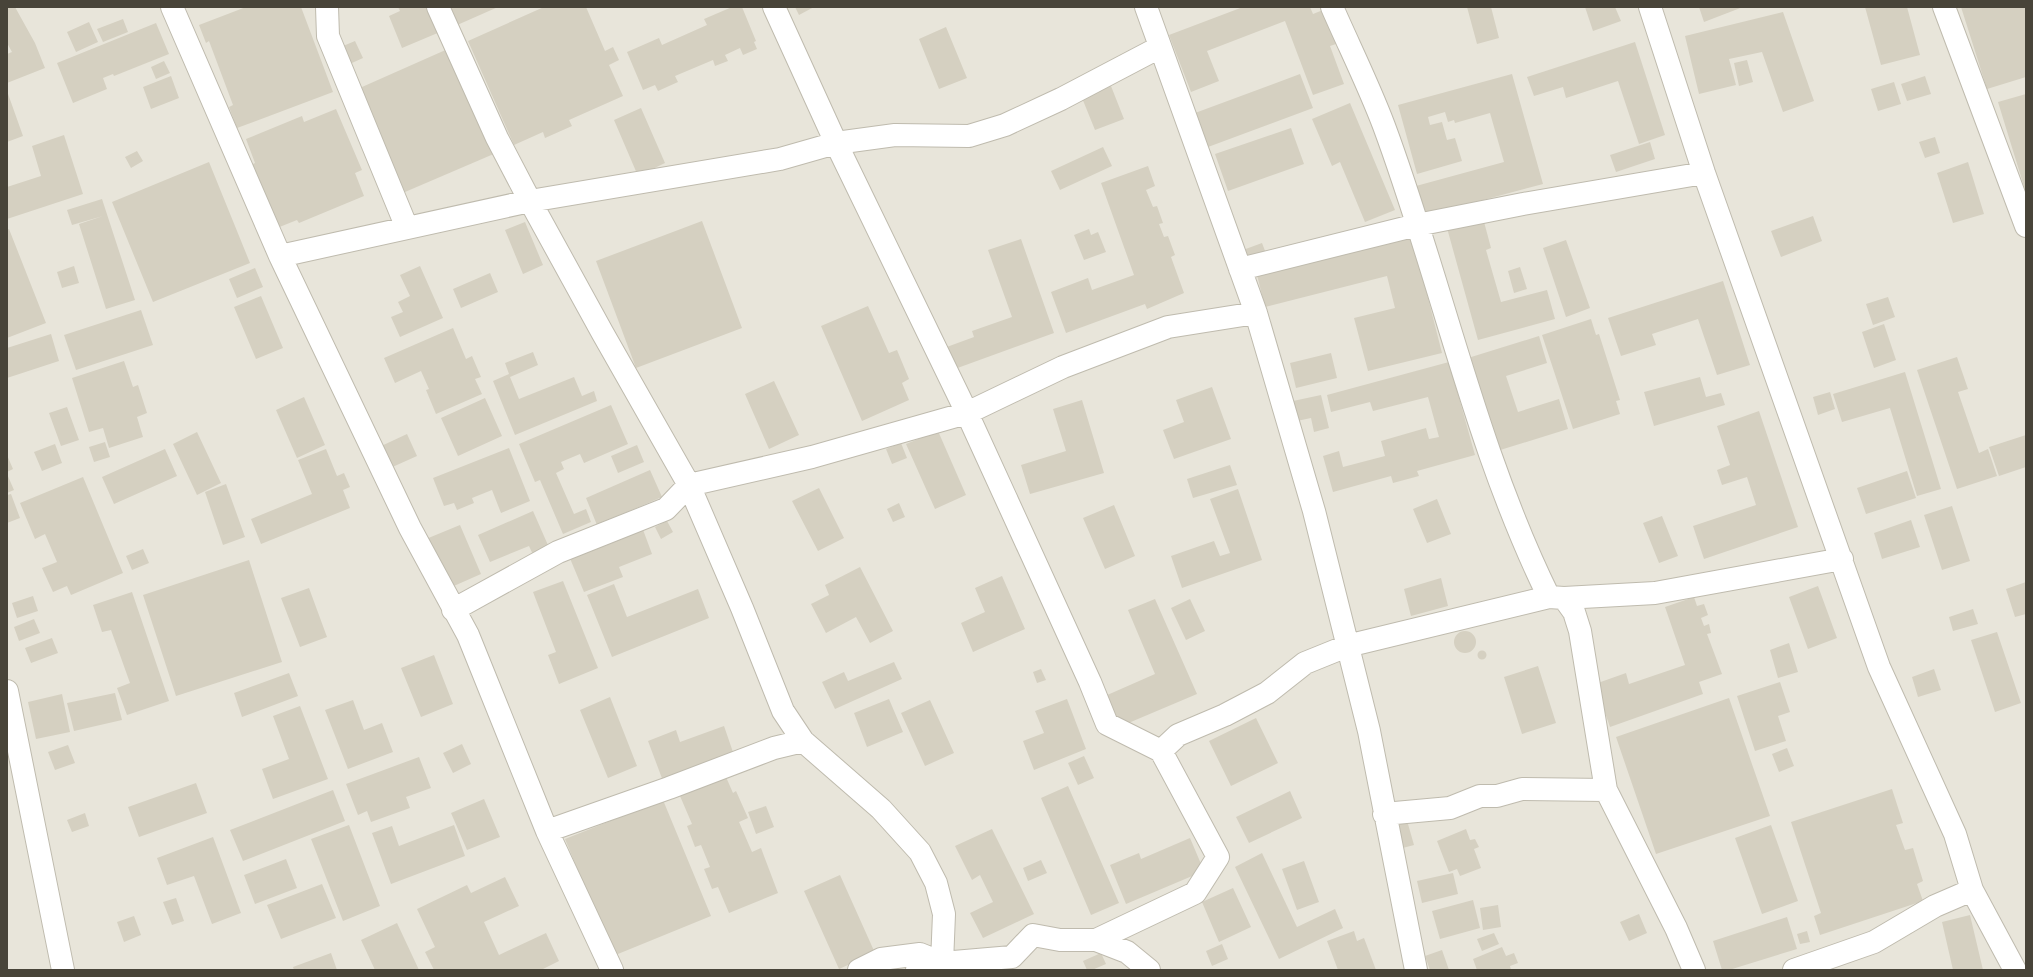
<svg xmlns="http://www.w3.org/2000/svg" width="2033" height="977" font-family="'Source Sans 3',sans-serif">
  <style>
    .residential { fill: #e8e5da }
    .building { fill: #d5d0c1 }
    .lines { fill: none; stroke-linecap: round; stroke-linejoin: round }
    .minor-casing { stroke: #bfbbae; stroke-width: 24 }
    .minor { stroke: #fff; stroke-width: 22 }
  </style>
  <rect width="100%" height="100%" fill="#f4f3eb"/>
  <path class="residential" d="M7,7h2019v963h-2019z"/>
  <path class="building" d="M7,7h8l20,36 10,25 -38,15v-29l5,-2 -5,-9z
    M246,7h55l32,85 -96,36 -8,-21 4,-2 -24,-64 -3,2 -7,-18z
    M398,7h32l10,25 -38,16 -13,-32 11,-5z
    M446,7h52l-43,19z
    M544,7h42l19,44 8,-4 6,13 -10,5 14,31 -54,24 3,6 -27,12 -2,-6 -29,13 -46,-104z
    M732,7h10l14,34 -2,1 3,7 -14,6 -3,-7 -15,7 3,6 -13,5 -2,-6 -38,16 3,6 -20,9 -3,-6 -12,5 -16,-38 32,-14 3,7 45,-20 -3,-6z
    M795,7h19l-15,8z
    M1243,7h67l3,7 10,-4 13,34 -6,2 14,38 -31,11 -28,-74 -78,30 12,30 -28,11 -22,-57z
    M1467,7h24l8,31 -22,6z
    M1585,7h30l6,14 -28,10z
    M1699,7h44l-39,15z
    M1865,7h42l13,48 -39,10z
    M1961,7h65v70l-39,12z
    M1783,12l31,89 -31,11 -21,-60 -33,7 7,26 -37,9 -14,-58z
    M123,19l5,13 -25,10 -6,-13z
    M89,22l9,20 -22,10 -9,-20z
    M156,23l13,31 -55,22 -1,-2 -10,4 4,11 -34,14 -16,-40z
    M946,27l21,51 -28,11 -20,-50z
    M355,41l8,17 -20,9 -7,-18z
    M1635,42l30,93 -26,9 -21,-63 -52,17 -3,-11 -29,9 -7,-19z
    M450,48l46,105 -98,42 -45,-104z
    M1747,60l6,22 -14,4 -5,-23z
    M164,61l6,12 -14,6 -5,-12z
    M1300,74l13,34 -105,39 -13,-34z
    M1512,74l31,110 -119,32 -8,-30 88,-24 -14,-49 -35,10 -1,-3 -6,2 -3,-10 -17,5 2,8 12,-3 5,18 8,-2 7,23 -45,13 -19,-69z
    M171,76l8,22 -28,11 -8,-22z
    M1925,76l6,18 -24,7 -6,-17z
    M1109,81l15,38 -29,11 -15,-37z
    M1894,82l7,22 -23,7 -7,-22z
    M7,91l16,45 -16,6z
    M2026,94v99l-28,-91z
    M1350,103l45,107 -30,12 -25,-60 -8,4 -20,-47z
    M641,108l24,55 -27,13 -24,-56z
    M336,109l26,61 -7,3 9,23 -65,27 -2,-3 -20,8 -26,-63 4,-2 -9,-24 56,-23 2,6z
    M1291,128l13,36 -76,27 -13,-37z
    M64,135l19,59 -76,25v-32l34,-11 -9,-30z
    M1935,137l5,16 -15,5 -6,-16z
    M1650,142l5,17 -39,13 -6,-17z
    M1103,147l9,19 -52,24 -9,-19z
    M137,151l6,10 -12,7 -6,-11z
    M209,162l41,101 -97,39 -41,-100z
    M1968,162l16,52 -31,9 -16,-50z
    M1148,166l7,20 -9,4 7,17 4,-1 6,17 -4,1 5,13 4,-1 7,19 -4,2 13,36 -37,16 -2,-5 -79,29 -15,-41 37,-14 4,12 42,-15 -33,-92z
    M102,199l33,101 -29,9 -27,-85 24,-8 -31,9 -5,-15z
    M1813,216l9,25 -41,16 -10,-26z
    M1483,218l8,30 -5,2 15,52 46,-12 8,29 -77,21 -31,-112z
    M702,221l40,107 -106,40 -40,-107z
    M525,222l18,43 -20,9 -18,-44z
    M9,229l37,94 -39,15v-108z
    M1089,229l2,6 7,-3 8,20 -22,8 -10,-25z
    M1412,235l30,118 -74,18 -14,-53 41,-10 -8,-32 -122,31 -8,-32z
    M1021,239l33,94 -102,37 -8,-22 30,-11 -2,-6 40,-14 -24,-67z
    M1566,240l24,68 -24,9 -23,-69z
    M1262,243l5,13 -19,7 -5,-13z
    M74,266l5,17 -17,5 -5,-16z
    M420,266l23,52 -43,19 -9,-20 12,-5 -5,-10 12,-6 -10,-21z
    M1520,267l7,22 -13,4 -6,-22z
    M255,268l8,19 -26,11 -8,-19z
    M490,273l8,19 -37,16 -8,-19z
    M1723,281l27,84 -33,10 -19,-56 -46,15 4,11 -35,11 -13,-38z
    M261,296l22,52 -27,11 -22,-52z
    M1888,297l7,20 -22,8 -7,-21z
    M868,306l21,47 8,-3 12,29 -7,4 7,17 -47,21 -41,-95z
    M141,310l12,35 -77,25 -12,-35z
    M1591,319l5,16 3,-1 21,66 -4,1 4,13 -47,15 -31,-94z
    M1884,324l12,36 -22,8 -12,-36z
    M453,328l13,31 6,-3 9,21 -6,2 7,15 -46,20 -10,-24 3,-1 -8,-18 -26,12 -11,-25z
    M51,334l8,27 -52,17v-30z
    M1539,336l8,27 -41,13 12,36 41,-13 9,30 -71,22 -29,-93z
    M533,352l5,13 -28,12 9,22 55,-22 8,19 12,-5 3,10 -82,34 -22,-54 16,-7 -4,-11z
    M1331,353l6,25 -41,10 -6,-25z
    M1957,357l11,32 -10,3 21,61 9,-4 9,27 -40,13 -40,-119z
    M124,361l9,26 5,-2 9,28 -10,4 6,20 -34,11 -6,-20 -14,4 -17,-54z
    M1449,362l26,93 -58,16 2,5 -26,7 -2,-7 -58,16 -10,-36 16,-5 4,16 42,-11 -4,-15 45,-13 3,11 10,-2 -11,-40 -55,14 -3,-9 -39,10 -4,-17z
    M1905,372l36,117 -24,7 -27,-88 -48,14 -9,-28z
    M1700,377l6,20 15,-4 4,12 -71,21 -10,-34z
    M774,381l25,54 -30,14 -24,-55z
    M1212,387l19,52 -57,20 -11,-29 21,-8 -8,-22z
    M1830,392l5,17 -17,6 -5,-18z
    M1321,395l8,33 -15,4 -3,-14 -14,3 -4,-20z
    M304,397l21,48 -28,13 -21,-48z
    M485,398l17,38 -44,20 -17,-38z
    M1082,400l22,73 -74,21 -9,-29 45,-14 -13,-42z
    M611,405l17,39 -44,19 -4,-9 -19,8 3,7 -8,4 18,41 12,-5 5,13 -28,12 -23,-54 -5,2 -16,-38z
    M67,407l12,33 -18,6 -12,-33z
    M1759,411l39,116 -94,32 -11,-33 63,-21 -9,-28 -25,8 -5,-15 13,-5 -13,-39z
    M938,431l28,64 -31,14 -29,-65z
    M197,432l24,51 -24,12 -24,-51z
    M407,434l10,22 -29,13 -11,-21z
    M2026,435v32l-27,9 -10,-29z
    M105,442l5,15 -16,5 -5,-15z
    M901,443l6,15 -15,6 -6,-15z
    M55,444l7,19 -20,8 -8,-19z
    M637,445l7,17 -26,11 -7,-17z
    M509,448l21,53 -29,12 -9,-23 -20,8 2,5 -17,7 -3,-7 -10,3 -11,-28z
    M165,449l12,27 -63,28 -12,-27z
    M326,449l11,27 7,-3 6,14 -7,3 7,18 -89,36 -10,-25 61,-25 -14,-34z
    M7,455l6,14 -6,3z
    M1230,465l7,20 -44,13 -6,-19z
    M650,470l12,27 -65,28 -11,-27z
    M1907,471l9,27 -50,16 -9,-26z
    M7,474l7,16 -7,3z
    M83,477l40,96 -52,22 -4,-9 -14,6 -11,-24 15,-6 -12,-28 -10,5 -15,-36z
    M226,484l19,53 -22,8 -18,-53z
    M819,488l25,50 -26,13 -26,-50z
    M1238,489l24,71 -80,28 -11,-32 43,-15 6,15 10,-3 -20,-54z
    M11,494l9,24 -13,5v-28z
    M1437,499l14,35 -24,9 -14,-34z
    M899,503l6,14 -12,5 -6,-13z
    M1114,505l21,51 -30,13 -22,-51z
    M1952,506l18,55 -28,9 -18,-55z
    M533,511l18,41 -16,7 -6,-13 -39,16 -12,-27z
    M1662,516l16,40 -19,7 -16,-40z
    M1911,520l9,27 -38,12 -8,-26z
    M667,521l6,11 -12,7 -6,-12z
    M460,525l21,49 -34,15 -21,-50z
    M642,527l10,27 -33,13 4,10 -39,15 -15,-36z
    M143,549l6,14 -17,7 -6,-14z
    M249,560l33,102 -106,34 -33,-101z
    M860,567l33,64 -23,12 -14,-26 -30,16 -15,-29 18,-9 -4,-10z
    M1002,576l23,53 -52,23 -12,-29 24,-11 -10,-24z
    M1441,578l7,28 -37,10 -7,-27z
    M563,581l35,87 -39,16 -11,-29 8,-3 -23,-60z
    M2026,582v32l-11,3 -9,-28z
    M614,584l13,33 71,-28 11,29 -97,39 -25,-62z
    M1818,586l19,52 -29,11 -19,-52z
    M309,588l18,49 -27,10 -19,-49z
    M132,592l37,109 -42,14 -10,-27 13,-5 -19,-53 -9,2 -9,-27z
    M33,596l5,15 -21,7 -5,-15z
    M1694,597l3,9 7,-2 4,11 -7,3 3,8 5,-2 2,9 -4,1 15,40 -23,8 4,12 -93,33 -15,-43 31,-11 3,11 56,-19 -20,-58z
    M1155,599l42,95 -78,33 -14,-31 50,-22 -27,-64z
    M1190,599l15,32 -19,9 -15,-32z
    M1973,609l5,15 -25,7 -4,-14z
    M34,619l6,14 -21,8 -5,-14z
    M1454 642a11 11 0 1 1 22 0a11 11 0 1 1-22 0Z
    M1997,632l24,71 -26,9 -24,-72z
    M52,638l6,15 -27,10 -6,-15z
    M1789,643l9,29 -20,6 -8,-28z
    M1477.5 655a4.5 4.5 0 1 1 9 0a4.5 4.5 0 1 1-9 0Z
    M434,655l19,49 -32,13 -20,-49z
    M894,662l8,17 -67,30 -13,-27 22,-10 4,9z
    M1538,666l18,57 -34,11 -18,-57z
    M1041,669l5,11 -9,3 -4,-11z
    M1934,669l7,21 -23,7 -6,-20z
    M289,673l9,23 -56,21 -8,-24z
    M1780,682l10,30 -12,4 8,25 -31,10 -18,-55z
    M115,693l7,27 -48,11 -7,-28z
    M62,694l8,38 -34,7 -8,-37z
    M610,697l27,69 -29,12 -28,-68z
    M1729,698l41,118 -114,38 -40,-117z
    M889,699l14,33 -36,15 -13,-34z
    M1067,699l19,50 -52,21 -11,-29 21,-8 -9,-22z
    M353,700l11,30 18,-7 11,29 -45,17 -23,-59z
    M930,700l24,53 -29,13 -24,-53z
    M300,706l28,73 -55,20 -11,-30 27,-10 -16,-43z
    M1256,718l22,45 -47,23 -22,-45z
    M724,726l10,29 -71,26 -15,-40 28,-11 4,12z
    M462,744l9,20 -18,9 -10,-20z
    M68,745l7,18 -20,7 -7,-18z
    M1787,748l7,18 -15,6 -7,-18z
    M1084,756l10,22 -16,7 -10,-22z
    M419,757l12,31 -25,9 4,11 -39,14 -4,-11 -9,4 -12,-31z
    M726,777l7,16 3,-2 12,27 -9,4 13,30 9,-4 17,45 -49,20 -11,-26 -6,2 -8,-20 6,-2 -9,-22 -6,2 -8,-21 5,-2 -12,-28z
    M196,783l11,30 -68,24 -11,-30z
    M1068,786l51,117 -28,12 -50,-117z
    M1892,789l11,34 -7,2 9,25 8,-2 10,33 -6,3 6,17 -103,34 -6,-19 7,-3 -30,-91z
    M333,790l12,31 -102,40 -13,-31z
    M1290,791l12,27 -53,25 -13,-26z
    M484,799l16,38 -33,13 -16,-37z
    M663,800l48,116 -98,40 -48,-117z
    M766,806l8,21 -18,7 -8,-22z
    M85,813l4,13 -17,6 -5,-12z
    M1406,817l8,28 -19,5 -8,-28z
    M349,825l31,81 -37,15 -32,-82z
    M454,825l11,31 -74,28 -19,-51 20,-7 7,20z
    M1771,825l27,76 -36,13 -27,-76z
    M992,829l42,85 -51,24 -13,-25 23,-11 -13,-27 -8,5 -17,-34z
    M1466,829l4,11 5,-1 4,8 -5,2 7,19 -21,8 -3,-7 -8,3 -12,-31z
    M213,837l28,76 -29,11 -18,-48 -27,9 -10,-27z
    M1190,838l14,33 -78,33 -16,-39 29,-12 2,6z
    M1262,853l35,74 38,-18 8,19 -64,31 -44,-92z
    M286,859l11,29 -42,16 -11,-29z
    M1041,860l6,13 -19,8 -5,-13z
    M1304,861l15,41 -22,8 -15,-41z
    M1453,873l5,21 -36,9 -5,-22z
    M840,875l35,78 -36,16 -35,-78z
    M505,877l14,29 -35,16 15,33 47,-22 13,28 -18,9h-107l-9,-18 10,-5 -18,-38 50,-24 4,8z
    M322,884l14,34 -55,21 -14,-34z
    M1233,888l18,39 -32,15 -17,-40z
    M176,898l8,23 -12,4 -9,-23z
    M1473,900l7,28 -40,11 -8,-28z
    M1498,905l3,22 -18,3 -3,-22z
    M1639,914l8,19 -18,8 -9,-19z
    M1970,915l13,55h-30l-11,-48z
    M134,916l7,19 -17,7 -7,-20z
    M1787,917l10,32 -68,21h-7l-9,-29z
    M397,923l22,47h-44l-14,-30z
    M1354,931l3,10 7,-3 12,32h-38l-11,-29z
    M1807,931l3,11 -10,2 -3,-10z
    M1494,933l5,11 -17,7 -5,-12z
    M1222,944l6,15 -16,7 -6,-15z
    M1502,947l4,9 8,-3 4,10 -8,3 1,4h-34l-4,-11z
    M1442,950l7,20h-19l-5,-14z
    M331,953l6,17h-43l-1,-3z
    M1101,953l5,11 -14,6h-5l-4,-9z"/>
  <g class="lines">
    <g class="minor-casing">
      <path id="minor" d="M172,7l108,249 130,272 58,107 79,196 65,139
        M327,7l1,29 79,192
        M438,7l59,131 33,63 72,131 87,153 53,123 41,103 20,30 78,68 39,43 16,31 8,31 -2,49 -22,-9 -3,16
        M774,7l62,136 131,270 123,269 17,42 54,27
        M1146,7l110,306 58,198 55,220 47,239
        M1332,7c17,39 37,79 52,119 58,156 91,321 165,471
        M1650,7l54,166 175,494 76,167 17,56 43,80
        M1944,7l82,219
        M280,256l250,-55 250,-42 56,-16 59,-8 74,1 36,-11 56,-26 99,-52
        M1240,269l177,-44 106,-21 181,-31
        M1564,598l91,-5 187,-34
        M453,610l105,-58 108,-43 23,-24 123,-28 155,-44 96,-46 105,-40 88,-14
        M7,691l56,279
        M1384,814l66,-6 30,-12h17l25,-7 84,1
        M547,831l122,-43 105,-40 29,-7
        M1096,940l31,12 22,18
        M942,963l70,-6 21,-22 27,5h36l99,-47 23,-36 -57,-106 17,-16 47,-20 42,-22 38,-30 42,-17 202,-49 15,1 10,14 6,19 26,159 70,138 18,42
        M859,970l22,-11 39,-5
        M1794,970l80,-28 61,-36 37,-16"/>
    </g>
    <use href="#minor" class="minor"/>
  </g>
  <rect width="2033" height="977" fill="none" stroke="#484439" stroke-width="16"/>
</svg>
